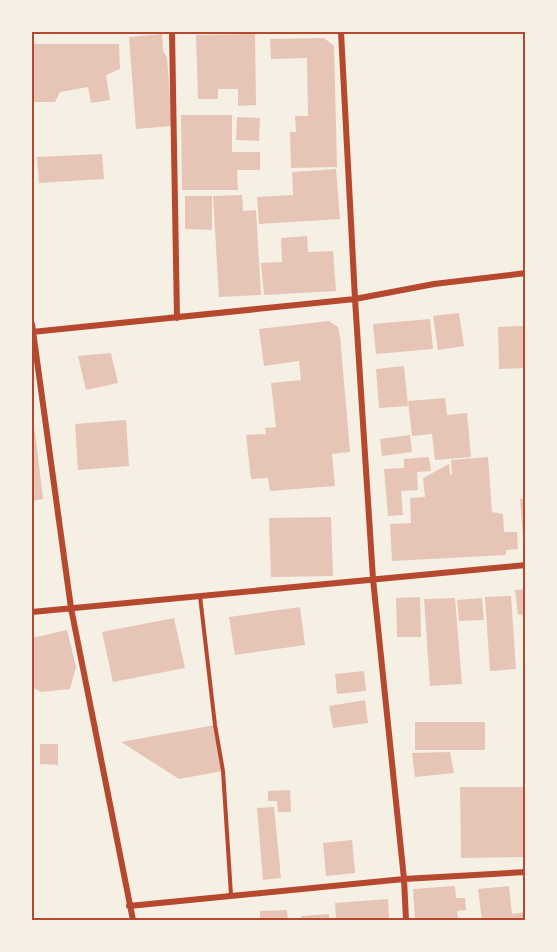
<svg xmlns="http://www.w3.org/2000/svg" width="557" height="952" font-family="Roboto,sans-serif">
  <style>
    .building { fill: #e6c5b7 }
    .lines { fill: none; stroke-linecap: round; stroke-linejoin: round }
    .service { stroke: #b5482f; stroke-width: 4 }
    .minor { stroke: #b5482f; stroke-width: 6 }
    .neatline { fill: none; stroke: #b5482f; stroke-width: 2 }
  </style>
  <rect width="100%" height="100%" fill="#f6efe4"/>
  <path class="building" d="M162,34l1,17 4,6 5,69 -36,3 -7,-92z
    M255,34l1,71 -18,1v-17h-20v10h-20l-2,-64z
    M324,38l10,8 3,121 -46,1 -1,-36h6l-1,-16h13l-1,-58 -36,1 -1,-20z
    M32,44h87l1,25 -14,6 4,25 -19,3 -3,-16 -28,5 -5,10h-23z
    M181,115h51v37h28v18h-23l1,20h-56z
    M237,117l23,1 -1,23 -23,-1z
    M102,154l2,25 -65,4 -2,-26z
    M336,169l4,50 -81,5 -2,-27 36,-2 -1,-23z
    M242,195l1,16 13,-1 5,85 -42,2 -6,-101z
    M185,196h27v34l-27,-1z
    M307,236l1,16 25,-1 3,40 -72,4 -3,-32 21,-1 -1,-24z
    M459,313l5,33 -26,4 -5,-34z
    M430,319l3,30 -57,5 -3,-30z
    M329,321l9,6 2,9 10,116 -18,2 3,32 -65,5 -2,-13 -17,1 -5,-44 20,-1 -1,-6 11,-1 -5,-44 30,-3 -2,-19 -35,5 -5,-37z
    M523,326l2,42 -26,1 -1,-42z
    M111,353l7,30 -32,7 -8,-34z
    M404,366l4,40 -29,2 -3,-39z
    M445,398l2,17 20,-2 4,44 -36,3 -3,-26 -20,2 -4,-35z
    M126,420l3,46 -51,4 -3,-46z
    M32,431h3l8,68 -11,2z
    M410,435l2,17 -30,4 -2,-17z
    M429,457l2,14 -14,1 1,18 -17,1 2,24 -15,1 -4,-47 20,-1v-9z
    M488,457l4,55 11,2 1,18h13l1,17 -12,1v5l-114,6 -2,-37 21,-1 -1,-25 15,-1 -2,-19 26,-14 1,11h2l-1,-15z
    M520,499h6v52h-2z
    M331,517l2,59 -62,1 -2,-59z
    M526,589v25l-8,1 -3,-25z
    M511,596l5,73 -26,2 -5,-74z
    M420,597l1,40h-24l-1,-39z
    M455,598l7,86 -32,2 -6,-87z
    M482,598l2,22 -25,1 -2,-21z
    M300,607l5,38 -70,10 -6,-38z
    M174,618l11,50 -72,14 -11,-50z
    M67,630l9,37 -6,22 -29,3 -9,-5v-49z
    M364,671l2,20 -29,3 -2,-20z
    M365,700l3,23 -35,5 -4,-22z
    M415,722h70v28h-70z
    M215,725l8,46 -44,8 -58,-37z
    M40,744h18v21l-18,-1z
    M450,752l4,21 -39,4 -3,-24z
    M460,787h66v70l-65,1z
    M290,790l1,22h-13l-1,-11h-9v-10z
    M274,807l7,71 -18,2 -6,-72z
    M352,840l3,33 -29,3 -3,-33z
    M455,886l1,12h9l1,12 -9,1 1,9h-43l-2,-31z
    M509,886l3,28 14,-2v8h-44l-4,-31z
    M388,899l1,21h-53l-1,-17z
    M287,910l1,10h-28v-9z
    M329,914v6h-28v-4z"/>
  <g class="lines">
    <path class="service" d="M200,596l15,129 8,46 8,124"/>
    <path class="minor" d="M172,32l5,286
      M341,32l14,267 18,280 31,300 2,41
      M32,324l39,284 62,312
      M32,332l323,-33 79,-15 92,-11
      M32,612l494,-47
      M129,906l275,-27 122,-7"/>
  </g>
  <rect width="557" height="952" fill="none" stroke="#f6efe4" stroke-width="66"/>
  <rect x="33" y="33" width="491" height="886" class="neatline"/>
</svg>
